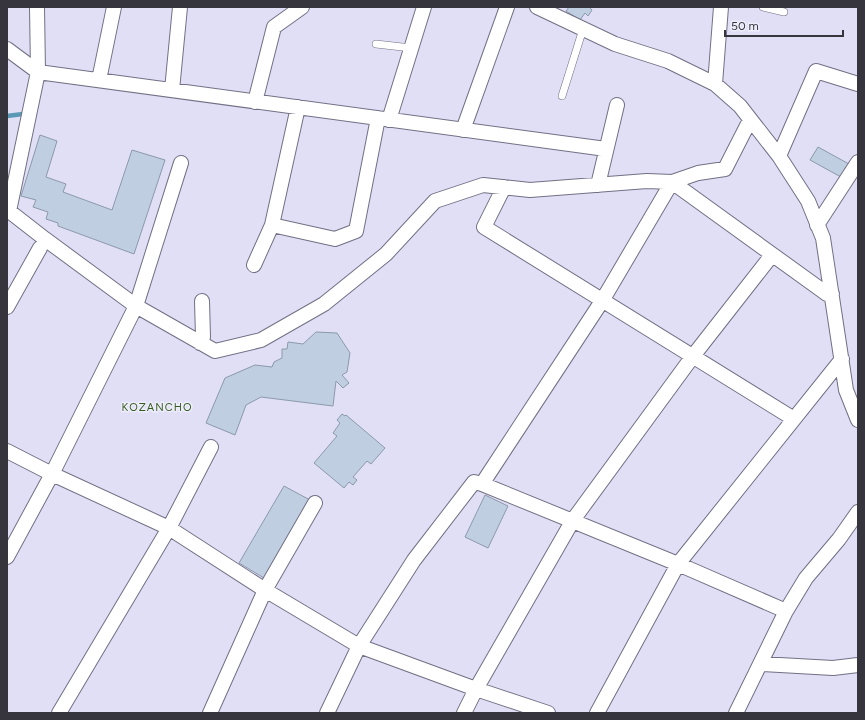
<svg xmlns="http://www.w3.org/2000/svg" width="865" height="720" font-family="Figtree,sans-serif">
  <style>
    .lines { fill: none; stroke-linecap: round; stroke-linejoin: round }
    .stream { stroke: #5a99b5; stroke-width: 4.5 }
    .building { fill: #c0cee2; stroke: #8c99ac }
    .lane-casing { stroke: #717084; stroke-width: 8 }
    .street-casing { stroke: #717084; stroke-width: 16 }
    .lane { stroke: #fff; stroke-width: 7 }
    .street { stroke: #fff; stroke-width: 14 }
    .labels { text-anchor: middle; stroke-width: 3; stroke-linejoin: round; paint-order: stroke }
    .neighbourhood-label { font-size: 11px; letter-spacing: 1px; fill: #355c20; stroke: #eeedfb }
  </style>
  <rect width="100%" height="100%" fill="#e0dff6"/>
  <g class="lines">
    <path class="stream" d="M7,116l16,-2"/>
  </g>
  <path class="building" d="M569,7h20l3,3 -4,6 -3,-3 -5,7 -14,-9z
    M40,135l17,6 -11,36 20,7 -3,8 49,18 20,-60 33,10 -31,94 -76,-28v-3l-12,-4 2,-7 -15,-5 3,-7 -15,-4z
    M818,147l31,17 -8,13 -31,-17z
    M316,332l21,1 13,20 -3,19 -5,3 7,8 -6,5 -7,-7 -3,25 -72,-9 -15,8 -11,30 -29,-12 19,-45 30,-13 17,2 2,-5 8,-4v-9h5l1,-7 15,2z
    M342,414l3,2 1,-1 39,33 -14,16 -4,-3 -14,16 4,3 -4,5 -4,-3 -5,6 -30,-25 23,-27 -4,-3 7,-10 -3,-3z
    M284,486l26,14 -46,78 -25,-15z
    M485,495l23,11 -20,42 -23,-11z"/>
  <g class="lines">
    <g class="lane-casing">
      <path id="lane" d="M763,7l21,5
        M376,44l35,4
        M562,96l21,-67"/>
    </g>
    <g class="street-casing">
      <path id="street" d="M37,7l1,65 -29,139 36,28 91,67 79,45 46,-11 63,-36 62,-50 49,-53 48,-16 47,5 117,-9 25,1 155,112h5
        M537,7l78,37 53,17 47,23 25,22 39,50 29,45 15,37 23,152 12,30
        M7,49l31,23 568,77
        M99,80l15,-73
        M715,84l6,-77
        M172,90l8,-83
        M255,102l19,-75 28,-20
        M389,120l35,-113
        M463,130l44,-123
        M779,156l37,-85 42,13
        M598,185l19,-80
        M504,187l-20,40 310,192
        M272,225l63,14 21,-8 22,-113
        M817,225l41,-63
        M254,265l18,-40 26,-118
        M7,307l33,-59
        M200,343l3,-6 -1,-36
        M7,451l45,23 117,54 96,62 94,56 117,43 72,24
        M482,484l196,80 108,47
        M7,557l45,-83 84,-168 45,-143
        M761,664l72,4 25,-3
        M59,713l110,-185 42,-81
        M210,713l55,-123 50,-87
        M327,713l32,-67 55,-86 60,-78 8,2 120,-183 70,-119 26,-9 27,-4 25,-49
        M464,713l12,-24 97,-169 120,-164 79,-101
        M597,713l81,-149 164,-205
        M736,713l50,-102 20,-33 33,-39 19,-27"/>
    </g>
    <use href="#lane" class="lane"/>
    <use href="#street" class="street"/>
  </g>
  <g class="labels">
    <g class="neighbourhood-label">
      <text x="157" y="411">KOZANCHO</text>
    </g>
  </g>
  <rect width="865" height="720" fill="none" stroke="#36353e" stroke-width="16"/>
  <path d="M725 30v6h118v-6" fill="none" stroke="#36353e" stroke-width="2"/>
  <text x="731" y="30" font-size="12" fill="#36353e" stroke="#eeedfb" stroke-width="3" paint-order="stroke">50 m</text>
</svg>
